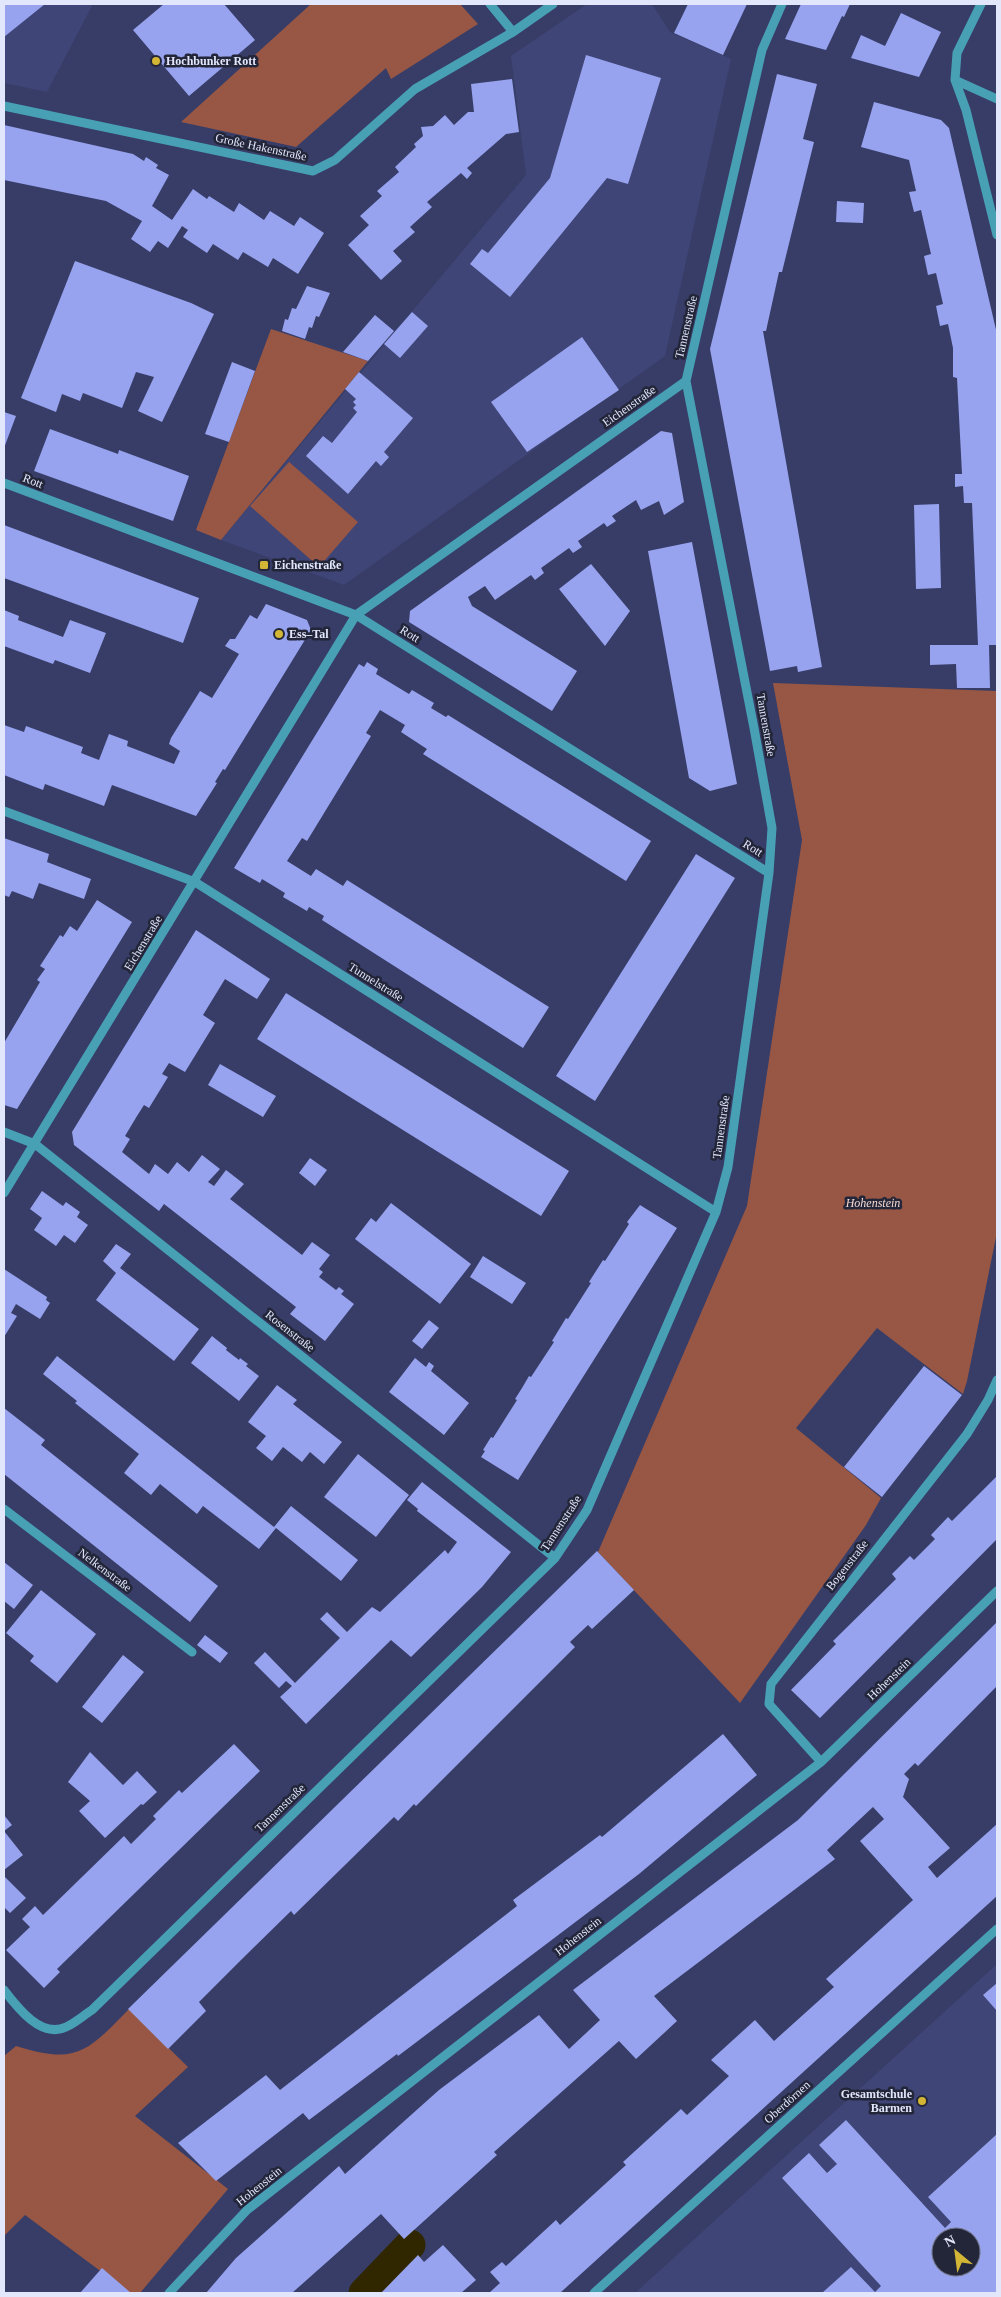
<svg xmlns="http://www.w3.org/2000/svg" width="1001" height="2297" font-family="'Times New Roman',serif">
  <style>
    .built { fill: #3f4576; fill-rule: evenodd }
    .green { fill: #985745 }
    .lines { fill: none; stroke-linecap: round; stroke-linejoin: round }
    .canal { stroke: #302701; stroke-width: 31 }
    .building { fill: #97a3ef; fill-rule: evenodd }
    .minor { stroke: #48a0b5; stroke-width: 9 }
    .poi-dot { fill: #d3b635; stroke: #232639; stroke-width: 2 }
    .labels { text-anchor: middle; stroke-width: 5; stroke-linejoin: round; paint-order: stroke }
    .poi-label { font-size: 12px; font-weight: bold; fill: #e3e7fc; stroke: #232639; text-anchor: start }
    .street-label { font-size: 12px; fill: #e3e7fc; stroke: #232639 }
    .park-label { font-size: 12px; font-style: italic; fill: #f6dad2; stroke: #232639 }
  </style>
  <rect width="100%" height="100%" fill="#373d67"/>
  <path class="built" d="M4,4h89l-46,88 -43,-9z
    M587,4h65l18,28 61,27 -66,297 -321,229 -123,-45 305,-365 -15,-119z
    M997,1964v329h-362zM941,2237h30v30h-30z"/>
  <path class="green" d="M311,4h149l18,20 -87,55 -5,-11 -90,79 -115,-25z
    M271,329l97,32 -147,179 -25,-10z
    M289,462l69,60 -39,45 -69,-61z
    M773,683l224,8v541l-30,149 -4,13 -86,-66 -81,100 85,70 -15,27 -126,178 -142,-151 149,-346 55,-366z
    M129,2009l59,58 -53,49 93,73 -88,104h-10l-105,-78 -21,21v-180l12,-10c61,19 71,6 113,-37z"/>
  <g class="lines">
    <path class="canal" d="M364,2293l46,-48"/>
  </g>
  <path class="building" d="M4,4h41l-41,33z
    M164,4h60l31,36 -66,56 -56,-66z
    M688,4h59l-24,51 -49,-22z
    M801,4h49l-6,13 -2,-1 -16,34 -41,-11z
    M901,13l40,19 -22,45 -68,-19 10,-23 24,11z
    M586,55l75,23 -33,106 -21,-6 -97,119 -40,-33 12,-15 6,4 62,-75z
    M777,74l40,10 -14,55 11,3 -32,130h-3l-13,59h-3l59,336 -24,5 -1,-6 -27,5 -60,-322z
    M512,79l7,53 -13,2 -39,34 5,5 -5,6 -6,-6 -34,29 5,5 -22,20 5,5 -22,19 9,10 -21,19 -33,-35 21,-20 -9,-9 22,-20 -5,-5 22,-19 -4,-5 21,-20 -2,-3 9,-8 -2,-9 12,-1 12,-11 9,10 14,-13h6l-3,-28z
    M874,102l67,18 8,8 48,206v311h-8l1,43h-33l-1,-24 -26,1v-20h48l-6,-142h-8l-1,-17 -8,1v-13h7l-5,-96 -4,-1v-29l-5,-24 -8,2 -4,-20 7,-2 -7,-31 -8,2 -4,-19 7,-2 -10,-44 -7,2 -5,-20 7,-1 -7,-31 -48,-13z
    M4,125l129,29 11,7 2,-4 12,8 -2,3 13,7 -17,31 20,14 21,-31 14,10 2,-3 25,16 5,-9 25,17 6,-9 24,15 6,-9 24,16 -26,41 -25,-16 -5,9 -25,-15 -5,8 -25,-16 -6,9 -24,-16 5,-7 -6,-4 -14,22 -10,-7 -8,11 -19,-13 11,-18 -36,-20 -102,-21z
    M837,201l27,2 -1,20 -27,-1z
    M75,261l116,42 23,11 -52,108 -24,-11 16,-34 -18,-5 -14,36 -39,-15 -3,8 -18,-7 -6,18 -35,-14z
    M307,286l23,7 -11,24 -3,-1 -4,12 -3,-1 -4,12 -23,-8 3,-12 3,1 4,-12 4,1z
    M412,312l16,14 -28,32 -16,-14z
    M375,315l19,16 -26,30 -25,-9z
    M582,337l37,53 -92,62 -36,-50z
    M232,362l23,9 -26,71 -24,-8z
    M359,372l54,46 -29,34 5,5 -8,9 -5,-5 -28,33 -42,-38 17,-20 9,7 25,-31 -4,-4 3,-3 -3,-3 3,-3 -11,-10z
    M4,412l12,4 -12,32z
    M50,429l68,25 1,-4 70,26 -16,45 -139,-50z
    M661,431l11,2 12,69 -20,13 -5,-14 -18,9 -5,-10 -24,16 4,5 -9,6 -3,-4 -26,18 4,6 -9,6 -4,-5 -28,20 3,5 -9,7 -4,-5 -36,25 -10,-14 -17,11 4,9 105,65 -25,40 -143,-89 1,-11z
    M939,504l2,84 -25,1 -2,-84z
    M4,525l195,73 -16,45 -179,-65z
    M692,542l45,242 -27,7 -21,-13 -41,-227z
    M591,564l39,47 -25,35 -46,-57z
    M266,604l41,16 4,10 -86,140 -2,-1 -8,13 2,1 -21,33 -84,-31 -8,21 -59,-22 -2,6 -39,-15v-50l20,7 2,-6 57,21 -2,6 18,7 10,-26 19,7 -1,5 47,18 6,-13 -11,-7 2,-6 29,-47 12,7 27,-44 -14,-8 5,-7h5l15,-24 7,4z
    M4,610l15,6 -1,4 45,17 7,-17 36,13 -16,40 -35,-13 -2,4 -49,-18z
    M367,662l11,7 -2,5 33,20 3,-4 22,13 -3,5 15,9 2,-2 203,126 -25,40 -203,-127 4,-5 -26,-17 4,-7 -25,-15 -14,23 5,3 -64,105 -5,-3 -15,23 24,15 5,-7 27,17 4,-6 202,127 -26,41 -201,-128 2,-4 -15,-9 -2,4 -24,-14 2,-4 -23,-14 -2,4 -26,-15 125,-204 5,3z
    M4,838l45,16 -2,8 44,17 -7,20 -45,-16 -6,16 -21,-8 -3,6 -5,-2z
    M696,854l39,24 -140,223 -39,-25z
    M97,900l35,22 -115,187 -13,-4v-62l36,-61 -3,-2 8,-11 -5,-3 20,-31 3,2 7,-11 7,5z
    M196,930l74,49 -13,20 -32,-20 -22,36 12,8 -30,49 -16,-9 -7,11 6,3 -19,31 -5,-3 -7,11 -12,20 5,3 -8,13 27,22 6,-10 13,10 9,-12 12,10 13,-17 18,14 -12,13 6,4 12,-16 18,14 -14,15 72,56 10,-13 18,13 -11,14 4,3 -4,5 17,13 3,-3 5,4 -3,3 13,10 -29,37 -35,-27 6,-7 -132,-103 -5,7 -85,-66 -2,-13z
    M286,993l283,178 -28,45 -284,-177z
    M220,1064l56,32 -13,21 -55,-32z
    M310,1158l17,12 -12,16 -16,-13z
    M42,1191l21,15 3,-4 14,10 -3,5 11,8 -13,18 -11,-8 -8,11 -22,-16 8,-12 -12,-9z
    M391,1203l80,61 -31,40 -85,-65 16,-21 5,4z
    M640,1205l37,23 -159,252 -37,-23 4,-6 -2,-1 8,-13 2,1 24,-38 -2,-1 7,-11 7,-12 2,1 23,-35 -2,-1 14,-23 2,1 23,-36 -2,-1 14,-22 2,1 24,-37 -2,-2z
    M116,1244l15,10 -11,14 79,61 -25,32 -78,-61 20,-27 -13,-12z
    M483,1256l43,27 -14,21 -42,-27z
    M4,1269l43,28 -1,3 4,3 -10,16 -24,-15 -5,9 6,3 -13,21z
    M429,1320l10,8 -17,21 -10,-8z
    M212,1336l15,12 -1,2 13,10 1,-2 8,6 -2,2 13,10 -20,25 -48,-38z
    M57,1356l217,171 17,-21 67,54 -17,21 -65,-53 -17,21 -56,-43 -6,8 -37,-30 -9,11 -27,-22 15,-19 -64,-51 2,-2 -34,-27z
    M415,1358l11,9 3,-5 5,4 -3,5 38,32 -25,32 -55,-43z
    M924,1366l38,29 -80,102 -38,-30z
    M277,1385l20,15 -4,4 49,38 -18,22 -14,-12 -8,10 -19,-15 -11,14 -16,-13 10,-12 -18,-14z
    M4,1408l41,32 -4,5 177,141 -28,36 -186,-148z
    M358,1454l51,41 -33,42 -52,-40z
    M997,1476v63l-177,179 -29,-28 45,-46 -3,-3 63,-62 -4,-5 18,-18 4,4 21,-21 -4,-4 17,-18 4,4z
    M422,1482l89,70 -29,35 -71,70 -20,-17 -85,84 -26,-27 12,-11 -6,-5 -7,7 -25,-25 11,-11 30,31 45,-45 -20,-19 7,-7 20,20 25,-25 8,5 65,-62 3,4 9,-12 -40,-31 1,-2 -11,-9z
    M597,1551l37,39 -42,39 -4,-4 -18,17 5,5 -159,159 -2,-2 -16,17 -4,-4 -100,98 -3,-4 -50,49 -42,42 7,9 -38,38 -40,-40z
    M4,1562l29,23 -19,24 -10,-8z
    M41,1590l55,44 -39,49 -27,-22 4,-5 -28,-23z
    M997,1622v64l-79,80 -3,-3 -11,11 5,5 -6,18 47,51 -22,19 9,11 60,-54v72l-437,397h-71l11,-10 -10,-11 12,-10 4,4 50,-46 4,5 66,-60 -3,-3 58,-53 6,6 42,-39 -18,-16 44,-40 19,21 60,-54 -8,-8 87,-79 -53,-59 24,-22 -11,-12 -46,43 8,9 -181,137 23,25 -41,38 -17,-18 -125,111 3,3 -93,84 -23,-25 -89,79h-86l30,-35 103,-92 6,8 94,-84 100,-75 30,34 31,-29 -27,-30 225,-170z
    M205,1635l23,18 -8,10 -23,-18z
    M123,1655l21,17 -42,51 -20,-16z
    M723,1734l34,41 -118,99 -241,182 -1,-2 -88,66 -6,-7 -87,68 -38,-38 88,-68 14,15 237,-184 -4,-6 87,-65 2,2z
    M234,1744l26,27 -203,198 3,3 -16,16 -38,-38 24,-23 -8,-8 13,-13 8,9 81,-79 7,8 25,-25 -3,-3 26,-26 3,3z
    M90,1752l33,33 14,-14 20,21 -14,13 -2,-1 -36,34 -26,-27 11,-10 -22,-19z
    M4,1815l8,10 -8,6 19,24 -19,15z
    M4,1876l22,22 -16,15 -6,-6z
    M997,1983v28l-14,-16z
    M846,2120l99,108 6,-6 -23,-25 69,-63v159h-175l29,-26 24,25 6,-6 -99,-108 27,-25 18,20 10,-9 -18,-19zM941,2237h30v30h-30z
    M443,2245l33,35 -15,13h-80l37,-38 6,7z
    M102,2268l29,25h-51z"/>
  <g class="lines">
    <path class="minor" d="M490,4l23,28
      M981,4l-24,49 -2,27 11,30 31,125
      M955,80l42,19
      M4,106l309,65 22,-11 80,-71 98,-57 40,-28
      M4,483l352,132 413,258
      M4,811l191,71 521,330
      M4,1132l31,12 520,414
      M4,1193l352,-578 330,-234
      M4,1509l188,143
      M821,1762l-52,-58 2,-20 196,-250 21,-34 9,-20
      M4,1990c13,17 37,49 62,37 9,-4 18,-12 26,-17l463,-452 32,-48 129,-298 12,-45 41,-294 3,-45 -18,-100 -68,-347 76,-331 20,-46
      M169,2293l78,-83 574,-448 176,-171
      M594,2293l403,-364"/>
  </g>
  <g class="poi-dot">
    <circle cx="156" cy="61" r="5"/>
    <rect x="259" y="560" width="10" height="10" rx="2.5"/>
    <circle cx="279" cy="634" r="5"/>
    <circle cx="922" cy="2101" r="5"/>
  </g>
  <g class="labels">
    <g class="poi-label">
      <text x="166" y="65">Hochbunker Rott</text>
      <text x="274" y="569">Eichenstraße</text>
      <text x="289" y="638">Ess–Tal</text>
      <text x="912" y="2098" text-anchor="end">Gesamtschule<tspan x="912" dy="14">Barmen</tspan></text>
    </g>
    <g class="street-label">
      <text transform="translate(261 147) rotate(12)" y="4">Große Hakenstraße</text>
      <text transform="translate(686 327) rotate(-77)" y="4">Tannenstraße</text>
      <text transform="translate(629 406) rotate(-35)" y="4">Eichenstraße</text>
      <text transform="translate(33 481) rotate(21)" y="4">Rott</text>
      <text transform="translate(410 634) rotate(32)" y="4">Rott</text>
      <text transform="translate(766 725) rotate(80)" y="4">Tannenstraße</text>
      <text transform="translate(753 848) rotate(32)" y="4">Rott</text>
      <text transform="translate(143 943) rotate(-59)" y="4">Eichenstraße</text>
      <text transform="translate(376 982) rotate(32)" y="4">Tunnelstraße</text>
      <text transform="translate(721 1127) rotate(-82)" y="4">Tannenstraße</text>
      <text transform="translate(290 1331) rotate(38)" y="4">Rosenstraße</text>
      <text transform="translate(561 1523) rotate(-57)" y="4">Tannenstraße</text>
      <text transform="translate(847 1565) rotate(-52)" y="4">Bogenstraße</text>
      <text transform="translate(105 1570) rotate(37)" y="4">Nelkenstraße</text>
      <text transform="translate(889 1679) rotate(-44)" y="4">Hohenstein</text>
      <text transform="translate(280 1808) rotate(-44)" y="4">Tannenstraße</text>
      <text transform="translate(578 1936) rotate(-38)" y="4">Hohenstein</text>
      <text transform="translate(787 2102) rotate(-42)" y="4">Oberdörnen</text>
      <text transform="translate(259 2186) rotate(-39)" y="4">Hohenstein</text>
    </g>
    <g class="park-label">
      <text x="873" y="1207">Hohenstein</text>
    </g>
  </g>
  <rect width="1001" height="2297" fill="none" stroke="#e3e7fc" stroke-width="10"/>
  <g transform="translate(956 2252) rotate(331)"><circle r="24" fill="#232639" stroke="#707387"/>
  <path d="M0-4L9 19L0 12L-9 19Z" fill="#d3b635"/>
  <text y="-8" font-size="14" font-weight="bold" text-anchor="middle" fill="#e3e7fc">N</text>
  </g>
</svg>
